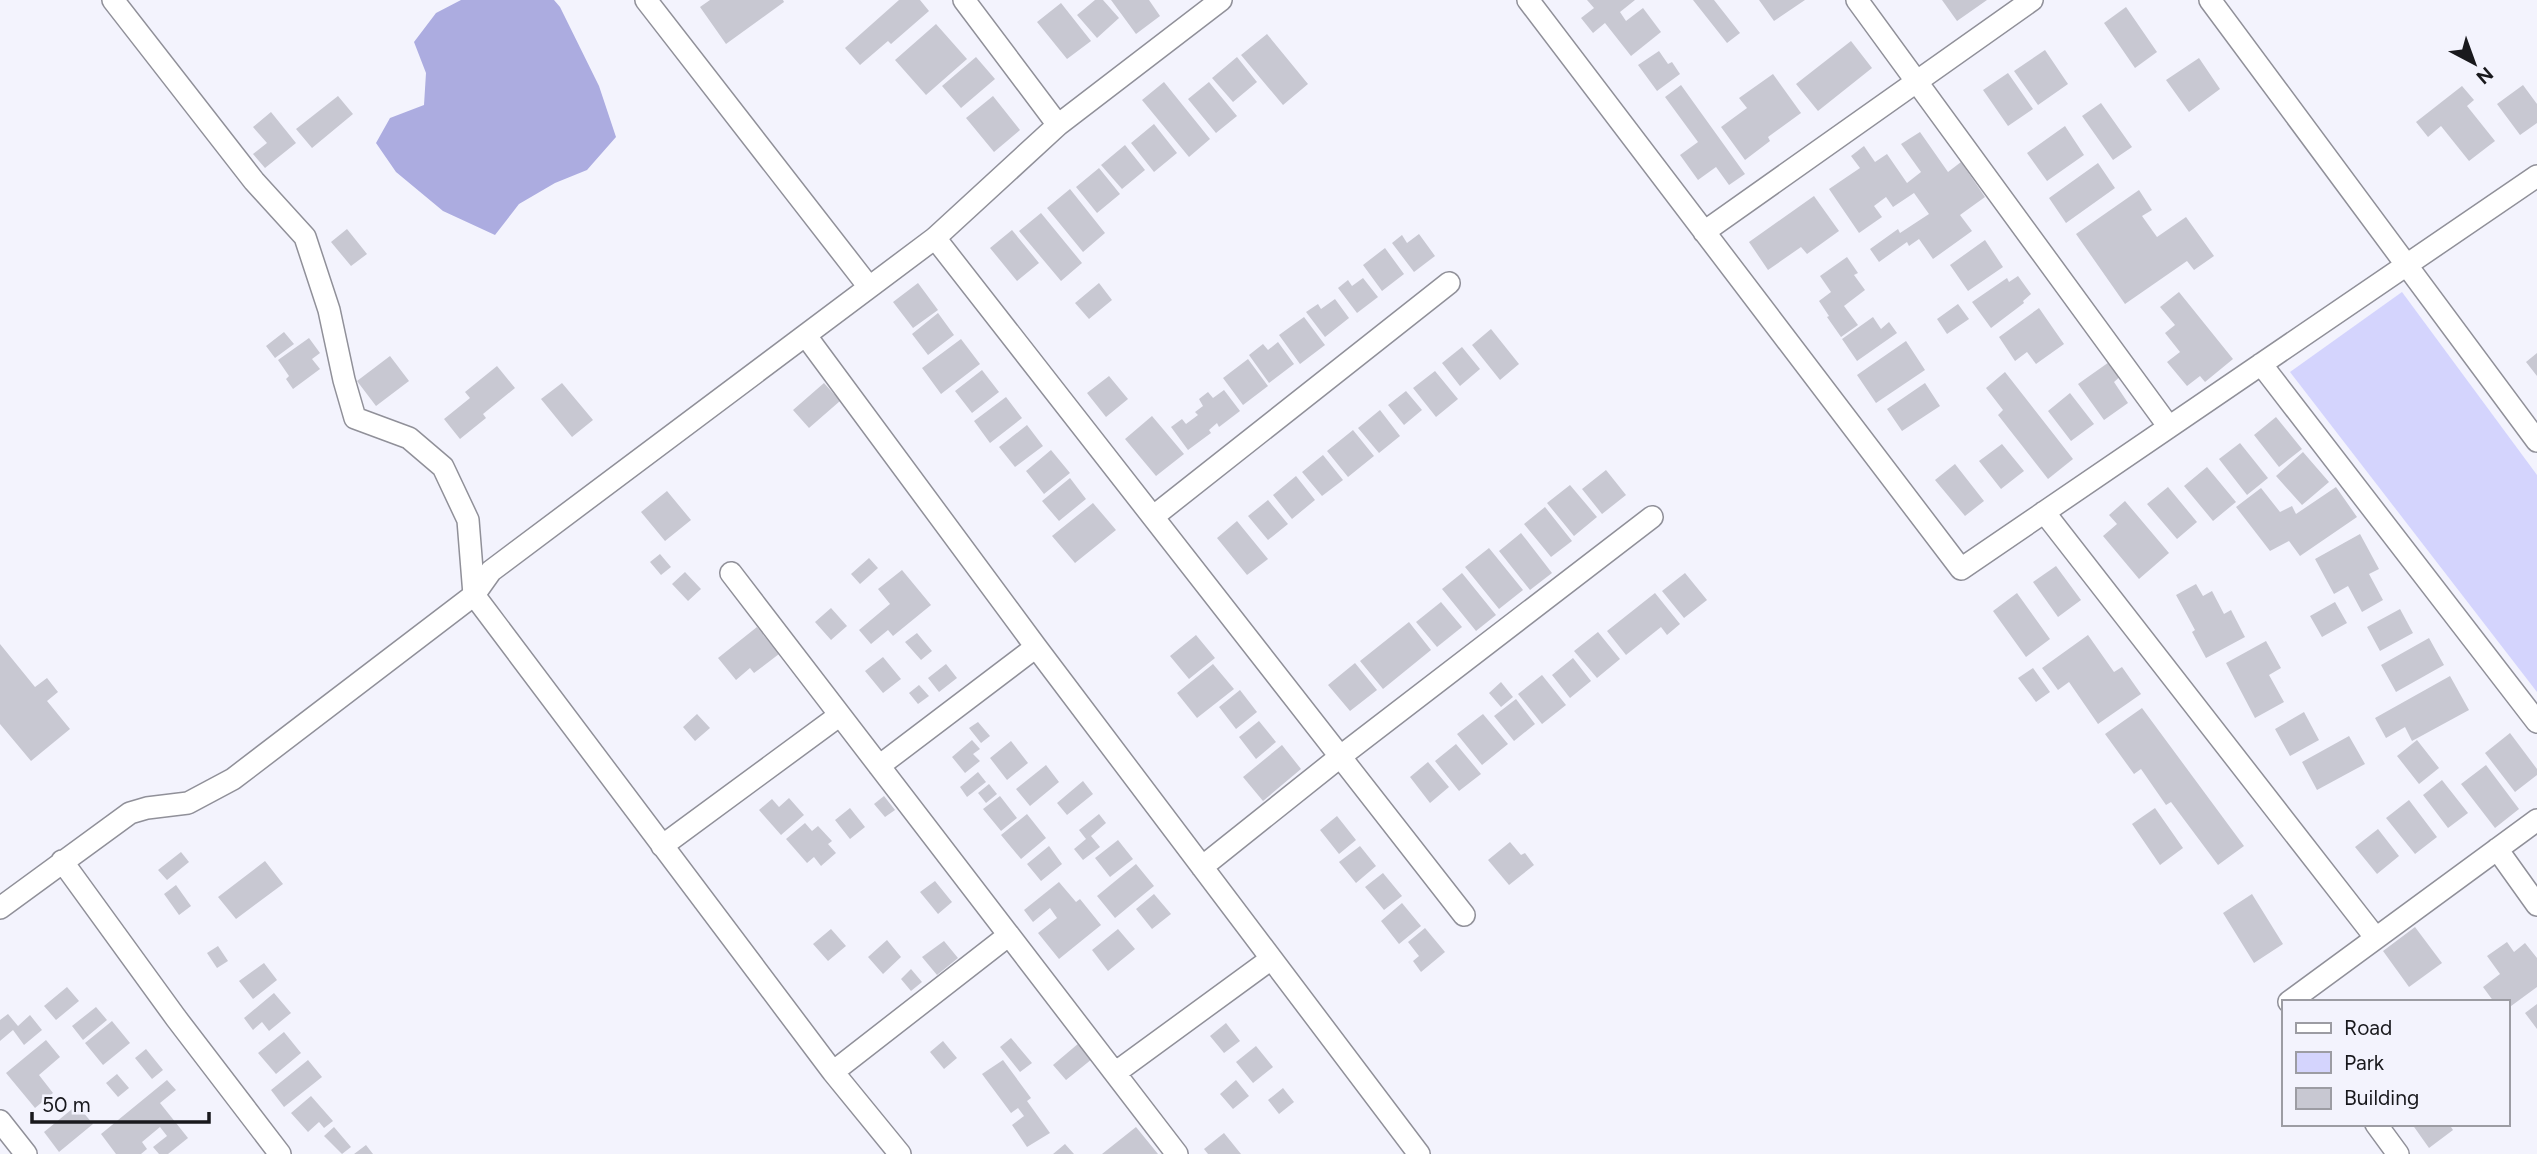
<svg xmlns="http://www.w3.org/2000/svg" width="2537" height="1154" font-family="Figtree,sans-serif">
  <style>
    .green { fill: #d4d4fd }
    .forest { fill: #acace0 }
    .building { fill: #c8c8d2 }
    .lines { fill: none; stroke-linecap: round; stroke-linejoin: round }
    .street-casing { stroke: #909099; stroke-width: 24 }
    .street { stroke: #fff; stroke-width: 21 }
  </style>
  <rect width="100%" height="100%" fill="#f3f3fd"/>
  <path class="green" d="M2402,292l135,183v217l-247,-320z"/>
  <path class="forest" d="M461,0h93l6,7 39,79 17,51 -29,33 -32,13 -36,21 -24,31 -52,-24 -47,-39 -20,-29 14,-25 34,-13 2,-32 -12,-31 22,-29z"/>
  <path class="building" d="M710,0h73l1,2 -58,42 -26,-37z
    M899,0h21l9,11 -38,33 -3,-3 -28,24 -15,-17z
    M1095,0h8l16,18 -22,20 -20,-23z
    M1111,0h38l11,16 -24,18z
    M1587,0h48l-15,12 6,9 17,-13 18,24 -30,24 -26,-33 -12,10 -12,-15 13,-10z
    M1693,0h21l26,33 -13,10z
    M1759,0h46l-31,21z
    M1942,0h45l-30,21z
    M1061,3l30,38 -24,18 -30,-37z
    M2126,7l31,45 -22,16 -31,-45z
    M936,24l31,35 -41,36 -31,-35z
    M1267,34l41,50 -25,21 -42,-50z
    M1851,41l21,27 -54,43 -22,-27z
    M2045,50l23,34 -30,21 -24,-34z
    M1659,51l9,13 4,-2 8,12 -23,17 -19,-26z
    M976,57l19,22 -34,29 -19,-22z
    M1237,57l20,25 -24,20 -21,-24z
    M2199,58l21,31 -31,23 -23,-32z
    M2008,73l25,36 -25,17 -25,-36z
    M1773,74l28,39 -33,24 2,4 -25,19 -24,-33 26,-19 -8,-10z
    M1164,82l46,57 -21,18 -47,-57z
    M1209,82l28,34 -21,17 -28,-34z
    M1681,85l64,89 -16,11 -13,-18 -18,13 -18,-25 18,-13 -33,-45z
    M2523,85l14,19v19l-17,12 -23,-31z
    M2462,86l12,14 -7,6 28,35 -26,20 -28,-35 -13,11 -12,-15z
    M338,96l15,18 -41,34 -16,-19z
    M993,96l27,34 -26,22 -28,-34z
    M2101,103l31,44 -19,13 -31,-44z
    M271,112l25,31 -31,25 -12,-14 14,-11 -14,-16z
    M1154,124l23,29 -23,19 -23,-29z
    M2065,126l19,29 -37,26 -20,-28z
    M1920,132l28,40 13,-10 24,35 -25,18 12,16 -39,28 -14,-20 -10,7 -2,-4 -28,20 -9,-13 28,-20 2,4 29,-19 -15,-21 -21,14 -7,-10 -12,9 8,11 -23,16 -30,-44 31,-21 -9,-12 13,-10 11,16 12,-8 20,29 14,-11 -20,-28z
    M1125,145l20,25 -23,19 -21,-24z
    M2098,163l17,25 -49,35 -17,-25z
    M1099,168l21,26 -23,19 -21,-26z
    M1070,189l35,44 -22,19 -36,-44z
    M2139,190l13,20 -10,6 15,21 29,-20 28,39 -20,14 -7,-9 -62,43 -49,-70z
    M1814,196l25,35 -32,23 -6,-7 -33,23 -19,-28z
    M1041,213l41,50 -21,18 -42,-50z
    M347,229l20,25 -16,12 -20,-24z
    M1012,230l27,33 -22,18 -27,-33z
    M1419,234l16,22 -21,16 -22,-29 10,-8 5,8z
    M1985,240l18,27 -35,24 -18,-26z
    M1385,248l19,26 -22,17 -19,-26z
    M1847,257l11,16 -4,2 11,15 -21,16 14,19 -17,12 -14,-20 2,-1 -10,-15 12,-9 -11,-16z
    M2018,276l13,18 -8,7 1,2 -33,25 -19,-26 35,-24 2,4z
    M1363,278l15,19 -21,16 -19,-25 10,-8 4,6z
    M918,283l20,27 -25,18 -20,-26z
    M1099,283l13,17 -23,19 -14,-16z
    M2179,292l54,67 -28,23 -5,-6 -13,10 -20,-24 13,-10 -15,-19 10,-8 -15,-18z
    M1335,299l14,19 -24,19 -19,-25 12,-8 3,5z
    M1958,304l11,15 -22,15 -10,-15z
    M2039,308l25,36 -28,20 -9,-12 -12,9 -16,-24z
    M938,313l16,22 -26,20 -16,-21z
    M1304,317l21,28 -25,19 -21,-29z
    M1873,317l8,12 8,-7 8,11 -40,28 -15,-22z
    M1491,329l28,35 -19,16 -28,-35z
    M284,332l10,12 -19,14 -9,-12z
    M309,338l11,15 -8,6 8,10 -27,20 -7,-10 3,-3 -11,-16z
    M961,339l19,25 -39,30 -19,-26z
    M1906,341l19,29 -49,33 -19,-28z
    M1278,342l16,22 -25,19 -20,-28 14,-11 5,6z
    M1462,347l18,22 -20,17 -18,-23z
    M2537,353v23l-11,-14z
    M390,356l19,25 -33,25 -19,-25z
    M1248,359l20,27 -25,19 -20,-27z
    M2112,360l10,15 -8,7 14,21 -24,17 -26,-36z
    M497,366l18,22 -32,26 3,4 -26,21 -16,-20 26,-21 -5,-6z
    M982,370l17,22 -27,21 -17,-22z
    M1435,371l23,28 -22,18 -23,-29z
    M2005,372l68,87 -25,20 -50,-64 5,-5 -17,-22z
    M1109,376l19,23 -22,18 -19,-24z
    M562,383l31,37 -21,17 -31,-38z
    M824,383l16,18 -31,27 -16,-18z
    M1925,383l15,23 -38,25 -15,-22z
    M1224,390l16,21 -21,16 -2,-4 -8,7 2,3 -23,17 -17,-23 11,-8 4,5 12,-9 -3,-3 8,-6 -4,-7 9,-7 5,6z
    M1406,391l16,19 -18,15 -16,-20z
    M2070,393l24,31 -23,17 -23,-30z
    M1006,397l16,21 -32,25 -16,-22z
    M1380,410l20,26 -21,17 -21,-25z
    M1152,416l32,38 -28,22 -31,-37z
    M2276,417l26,32 -23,18 -25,-32z
    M1027,425l16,21 -28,21 -16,-20z
    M1353,430l21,26 -26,21 -21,-26z
    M2240,443l28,35 -21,17 -28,-36z
    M2002,444l22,27 -23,18 -22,-28z
    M1051,450l19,23 -26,21 -18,-23z
    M2303,452l26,30 -27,23 -26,-29z
    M1323,455l20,25 -21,16 -20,-24z
    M1955,464l29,37 -19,15 -30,-36z
    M2207,467l29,35 -23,19 -29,-35z
    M1606,470l20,25 -24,19 -20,-25z
    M1296,476l19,24 -23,19 -19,-24z
    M1070,478l16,21 -27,22 -17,-20z
    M1570,485l27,32 -23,19 -27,-33z
    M2168,487l29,35 -20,17 -30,-35z
    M2336,487l21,30 -57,39 -11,-15 -19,10 -34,-44 25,-19 19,24 12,-6 4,8z
    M667,491l24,29 -26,21 -24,-29z
    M1268,500l20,24 -20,16 -20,-24z
    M2125,501l44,52 -30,26 -36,-43 14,-12 -8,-9z
    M1093,503l23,27 -41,33 -23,-27z
    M1545,507l27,34 -21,16 -27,-33z
    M1237,521l31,38 -21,16 -30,-37z
    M1521,533l31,40 -22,17 -31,-39z
    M2360,534l19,35 -10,5 14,26 -21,12 -14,-26 -14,8 -19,-35z
    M1489,548l34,42 -24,19 -34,-42z
    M660,554l11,13 -10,8 -11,-13z
    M869,558l9,10 -18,16 -9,-10z
    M2056,566l25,34 -23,17 -25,-35z
    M902,570l29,35 -38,31 -5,-6 -17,14 -12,-14 31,-26 -12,-15z
    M685,572l16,17 -13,12 -16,-17z
    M1462,573l34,42 -20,16 -34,-42z
    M1685,573l22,27 -23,18 -22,-27z
    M2196,584l7,12 9,-5 12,23 7,-4 14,27 -39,21 -14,-26 3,-2 -19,-35z
    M1655,593l25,31 -13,11 -6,-8 -35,28 -19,-24z
    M2017,593l33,46 -24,18 -33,-46z
    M1441,602l21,25 -25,20 -21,-25z
    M2335,602l12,21 -25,14 -12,-21z
    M831,608l16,18 -16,14 -16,-18z
    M2400,609l13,24 -33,18 -13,-24z
    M1409,622l22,28 -48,39 -23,-28z
    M757,627l22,27 -25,19 -4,-5 -14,12 -18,-22z
    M1598,632l22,27 -23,19 -23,-27z
    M917,633l15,18 -11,9 -16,-18z
    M1196,635l19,23 -26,21 -19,-23z
    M2088,635l26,37 8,-5 19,27 -43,30 -29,-42 -11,8 -16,-22z
    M2429,638l15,27 -48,27 -15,-27z
    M2266,641l15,27 -12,7 15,27 -29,16 -29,-55z
    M0,644l35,43 12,-9 11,14 -11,9 23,28 -39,32 -31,-37z
    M883,657l18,22 -18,14 -18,-22z
    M1573,658l18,23 -21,17 -18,-23z
    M1355,663l22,27 -27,21 -22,-26z
    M946,664l11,14 -18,14 -11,-14z
    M1213,664l21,25 -37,29 -20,-25z
    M2033,668l17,24 -14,10 -18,-24z
    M1542,675l24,30 -24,19 -24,-30z
    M2450,676l19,34 -57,31 -7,-14 -19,11 -11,-20z
    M1501,682l12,15 -12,10 -12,-14z
    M919,685l10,11 -11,8 -9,-11z
    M1240,690l17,22 -21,17 -17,-22z
    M1516,699l19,25 -21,17 -20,-25z
    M2142,708l102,138 -26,19 -47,-63 -5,3 -25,-36 -7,5 -29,-40z
    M2304,712l15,28 -29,16 -15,-27z
    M697,714l13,14 -15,13 -12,-14z
    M1483,714l25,30 -26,21 -25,-31z
    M1259,721l17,21 -20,17 -17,-22z
    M978,722l12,14 -9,7 -12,-15z
    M2510,733l27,36v6l-22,17 -30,-39z
    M2349,736l16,28 -48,26 -15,-28z
    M972,740l8,9 -7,5 7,7 -15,12 -13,-16z
    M2417,740l22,28 -20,16 -22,-28z
    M1011,741l17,22 -21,17 -17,-22z
    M1456,744l25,30 -22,17 -24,-30z
    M1282,745l19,24 -38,32 -20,-24z
    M1428,762l21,25 -19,16 -20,-26z
    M1046,765l13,17 -29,24 -14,-17z
    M2486,765l33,44 -24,19 -34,-44z
    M978,772l8,10 -19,15 -7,-10z
    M2442,780l26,33 -20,15 -25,-33z
    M1083,781l10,13 -26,21 -10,-12z
    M989,784l8,10 -11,9 -8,-10z
    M884,796l11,14 -10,7 -11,-13z
    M1000,796l17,22 -16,13 -18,-22z
    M789,798l15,17 -23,20 -22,-25 13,-11 7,8z
    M2409,800l28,37 -22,17 -29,-36z
    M850,808l15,19 -15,12 -15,-19z
    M2155,808l28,40 -23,17 -28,-41z
    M1027,814l19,24 -25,21 -20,-24z
    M1099,814l7,9 -15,13 9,11 -17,13 -9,-11 12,-10 -7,-9z
    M1337,816l19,24 -17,14 -19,-24z
    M805,823l7,8 6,-5 14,15 -4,3 8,9 -15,13 -7,-9 -7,6 -21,-24z
    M2378,829l21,27 -22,18 -22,-27z
    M1118,840l15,19 -23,18 -15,-19z
    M1510,842l11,13 4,-2 9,12 -25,20 -21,-25z
    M1049,846l13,18 -21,17 -14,-17z
    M1360,846l16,20 -20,17 -17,-21z
    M181,852l8,10 -22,18 -9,-10z
    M265,861l18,23 -47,35 -18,-22z
    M1136,864l18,22 -39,32 -18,-22z
    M1383,873l19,23 -18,14 -19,-23z
    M935,881l17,21 -14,12 -18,-22z
    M1059,882l17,20 4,-3 21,26 -42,34 -21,-26 19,-15 -7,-10 -17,14 -9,-12z
    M176,885l15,21 -12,9 -15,-21z
    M1154,894l17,20 -19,15 -16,-20z
    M2252,894l31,50 -29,19 -31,-50z
    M1402,903l19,23 -22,18 -18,-23z
    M2415,927l27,36 -33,24 -26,-36z
    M1425,928l20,24 -24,20 -8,-11 6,-5 -11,-14z
    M831,929l15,17 -18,15 -15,-17z
    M1118,929l17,20 -27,22 -16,-21z
    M887,940l14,17 -18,17 -15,-17z
    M944,941l14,17 -21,17 -15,-18z
    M2507,942l7,10 11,-9 12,15v29l-30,22v-7h-13l-11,-15 17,-13 -13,-18z
    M218,946l10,15 -11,7 -10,-15z
    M264,963l13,17 -24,19 -14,-18z
    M911,969l11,13 -11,9 -10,-12z
    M67,987l12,14 -23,19 -12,-14z
    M274,993l17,20 -22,18 -7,-9 -9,8 -9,-12z
    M2537,1004v25l-12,-16z
    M96,1007l11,13 -24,20 -11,-14z
    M8,1014l10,12 12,-11 12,15 -18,15 -11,-15 -13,11v-21z
    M112,1021l18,22 -27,22 -18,-22z
    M1226,1023l14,18 -16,12 -14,-17z
    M284,1032l17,21 -25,21 -18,-21z
    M1011,1038l21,25 -12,9 -20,-25z
    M46,1040l14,17 -21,18 14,18 -18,15 -29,-35z
    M943,1041l14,17 -13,11 -14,-17z
    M1079,1043l13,16 -26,21 -13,-15z
    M1256,1046l17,21 -20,16 -17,-21z
    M146,1049l17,21 -11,9 -17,-21z
    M308,1060l14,17 -38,30 -13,-17z
    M1003,1060l28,38 -4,3 23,32 -23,14 -15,-22 12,-9 -6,-8 -7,5 -29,-39z
    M117,1074l12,14 -11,9 -12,-14z
    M167,1080l9,10 -16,13 28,35 -20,16h-9l-6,-7 14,-11 -7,-9 -18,15 5,7 -6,5h-25l-15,-20z
    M1236,1080l13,16 -16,13 -13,-15z
    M1283,1088l11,14 -15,12 -11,-14z
    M311,1096l22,25 -9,7 -5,-6 -11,10 -17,-19z
    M77,1105l16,19 -34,28 -15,-20z
    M2412,1124h37l4,6 -24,18z
    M334,1127l17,20 -9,7 -18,-18z
    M1136,1127l22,27h-56z
    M1224,1133l17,21h-33l-4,-5z
    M1065,1144l9,10h-21z
    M366,1145l7,9h-19z"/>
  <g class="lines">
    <g class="street-casing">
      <path id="street" d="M113,0l141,181 51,56 24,73 15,70 11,38 54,20 34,29 25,53 6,75 359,477 67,82
        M646,0l223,287
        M964,0l94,125
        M1528,0l433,569 576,-393
        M1857,0l312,427
        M2210,0l327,441
        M1704,232l328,-232
        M935,238l529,677
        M806,336l230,311 383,507
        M2261,364l276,358
        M2044,512l331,425
        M1154,516l295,-233
        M731,573l446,581
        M879,766l157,-119
        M662,846l178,-131
        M2497,849l40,56
        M62,861l114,157 104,136
        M1202,867l139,-111 311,-239
        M0,908l130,-95 17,-5 41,-5 45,-24 241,-184 17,-24 444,-333 123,-113 163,-125
        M2289,1002l248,-182
        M833,1072l176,-137
        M1115,1073l156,-114
        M0,1121l26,33
        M2376,1124l22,30"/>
    </g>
    <use href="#street" class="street"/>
  </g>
  <rect x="2282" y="1000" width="228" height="126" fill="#f3f3fd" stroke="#9c9ca3" stroke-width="2"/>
  <rect x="2296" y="1023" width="35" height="10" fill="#ffffff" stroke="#9c9ca3" stroke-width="2"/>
  <text x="2344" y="1035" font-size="21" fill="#19191d">Road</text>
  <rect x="2296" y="1052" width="35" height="21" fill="#d4d4fd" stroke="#9c9ca3" stroke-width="2"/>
  <text x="2344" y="1070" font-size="21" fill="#19191d">Park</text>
  <rect x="2296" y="1088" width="35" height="21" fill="#c8c8d2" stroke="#9c9ca3" stroke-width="2"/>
  <text x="2344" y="1105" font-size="21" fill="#19191d">Building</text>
  <g transform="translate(2474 63) rotate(139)" stroke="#f3f3fd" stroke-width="5" paint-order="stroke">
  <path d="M0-5L12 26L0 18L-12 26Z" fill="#19191d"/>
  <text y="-10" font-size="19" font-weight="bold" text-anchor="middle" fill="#19191d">N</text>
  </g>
  <path d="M32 1112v10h177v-10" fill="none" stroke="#19191d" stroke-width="3.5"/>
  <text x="42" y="1112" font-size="21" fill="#19191d" stroke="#f3f3fd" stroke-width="5" paint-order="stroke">50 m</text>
</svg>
